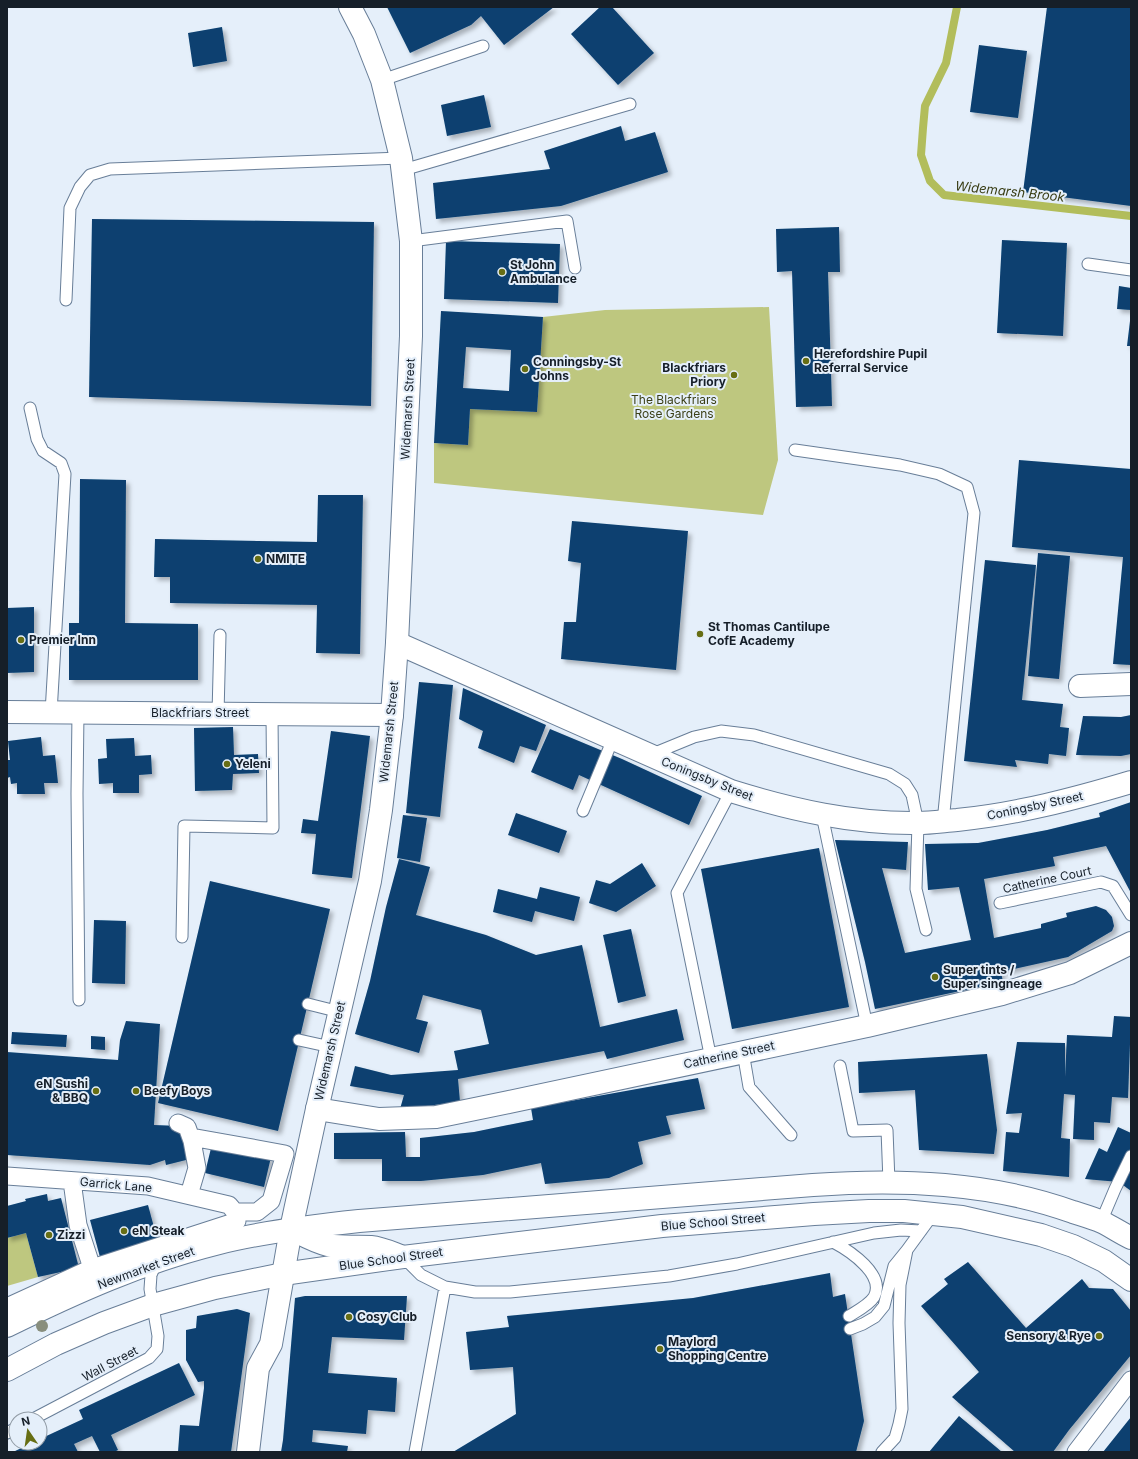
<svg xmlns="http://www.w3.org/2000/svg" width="1138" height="1459" font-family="Inter,sans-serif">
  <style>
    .green { fill: #bec77f }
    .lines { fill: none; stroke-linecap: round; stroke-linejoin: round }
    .stream { stroke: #b2bd5b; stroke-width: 8 }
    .building { fill: #093f70; fill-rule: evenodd; filter: url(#shadow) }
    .service-casing { stroke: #687e98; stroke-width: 13 }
    .pedestrian-casing { stroke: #687e98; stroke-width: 19 }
    .minor-casing { stroke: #687e98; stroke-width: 24 }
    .tertiary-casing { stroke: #687e98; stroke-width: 24 }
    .secondary-casing { stroke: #687e98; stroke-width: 24 }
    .trunk-casing { stroke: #687e98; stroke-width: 24 }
    .service { stroke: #fff; stroke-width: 11 }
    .pedestrian { stroke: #fff; stroke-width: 17 }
    .minor { stroke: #fff; stroke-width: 22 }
    .tertiary { stroke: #fff; stroke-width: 22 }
    .secondary { stroke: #fff; stroke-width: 22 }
    .trunk { stroke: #fff; stroke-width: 22 }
    .tree { fill: #888e7d }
    .poi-dot { fill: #676e14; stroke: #e5effa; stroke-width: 1.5 }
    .labels { text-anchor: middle; stroke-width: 4; stroke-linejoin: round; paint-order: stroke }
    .poi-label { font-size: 12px; font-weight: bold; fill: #161f29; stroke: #e5effa; text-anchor: start }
    .park-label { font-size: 12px; fill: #3b3f16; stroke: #e5effa }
    .street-label { font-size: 12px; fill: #161f29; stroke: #e5effa }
    .water-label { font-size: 13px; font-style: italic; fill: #393d14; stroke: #e5effa }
  </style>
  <defs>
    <filter id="shadow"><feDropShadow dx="3.5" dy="3.5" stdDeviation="2" flood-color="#0004"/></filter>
  </defs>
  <rect width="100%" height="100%" fill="#e5effa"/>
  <path class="green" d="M769,307l9,153 -15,55 -329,-32v-40l34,2 2,-36 67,3 6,-95 62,-7z
    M26,1233l12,44 -31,9v-48z"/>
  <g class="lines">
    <path class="stream" d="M957,7l-11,56 -21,43 -2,22 -2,27 9,26 14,14 187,21"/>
  </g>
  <path class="building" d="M387,7h167l-50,38 -23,-29 -10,9 -61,28z
    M600,7h12l42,46 -36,32 -47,-51z
    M1047,7h84v199l-108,-14z
    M222,27l5,34 -34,6 -5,-34z
    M979,45l48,6 -9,67 -48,-6z
    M484,95l7,32 -44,9 -6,-31z
    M621,126l4,15 30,-9 13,40 -107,34 -125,13 -3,-36 117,-14 -6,-18z
    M92,219l282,3 -3,184 -282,-9z
    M839,227l1,45h-12l4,134 -36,1 -4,-136 -15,1 -1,-43z
    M1002,240l65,3 -4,93 -66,-3z
    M446,241l114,3 -2,59 -114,-4z
    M1119,286l12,2v22l-14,-1z
    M441,311l102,6 -6,95 -67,-3 -2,36 -34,-2zM466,347l45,3 -2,41 -46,-3z
    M1130,321h1v25h-4z
    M1019,460l112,9v196l-18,-1 10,-107 -111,-10z
    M80,479l46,1 -1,143 73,1v56h-129v-57h10z
    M318,495h45l-3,159 -44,-1 1,-48 -147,-2v-26h-16l1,-38 162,3z
    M572,521l116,10 -12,139 -115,-11 3,-37h12l5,-59 -13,-2z
    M1038,553l32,3 -11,123 -31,-3z
    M985,560l51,5 -14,135 41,4 -3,23 9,1 -3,28 -17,-2 -1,10 -33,-4 2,7 -53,-6z
    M34,607v65l-27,1v-65z
    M419,682l34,3 -13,132 -34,-4z
    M463,688l83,37 -10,26 -16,-5 -6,17 -36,-15 5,-17 -24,-12z
    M1131,715v39l-10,2 -45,-1 7,-39 38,1z
    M233,727l1,28 24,-1 1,19 -26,1 -1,16 -37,1 -1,-63z
    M550,729l72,30 80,37 -13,29 -110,-50 -6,15 -42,-18z
    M331,731l39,5 -18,142 -40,-4 4,-40 -15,-1 2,-14 15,2z
    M41,737l2,19 12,-1 3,28h-14l1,11h-28v-11l-6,1 -1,-7 -3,1v-18h3l-2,-19z
    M134,738l1,18 16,-1 1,19 -13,1v18h-26v-10l-14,1 -1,-25 9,-1 -1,-19z
    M1131,802v91l-25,-47 -53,11 2,9 -71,13 10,59 47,-10v-4l26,-7 -1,-4 30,-7 10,4 6,7 2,9 -2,5 -44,26 -67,15 2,10 -128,27 -10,-47 -30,-122 73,2 -2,28 -24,-2 23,85 66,-13 -12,-53 -31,3 -3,-46 53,-1 69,-13 53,-13 -1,-4z
    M516,813l51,18 -8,22 -51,-18z
    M403,815l24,3 -7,44 -23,-4z
    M819,848l30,159 -117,22 -31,-160z
    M399,859l31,8 -14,48 70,20 50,20 46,-10 18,82 77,-18 7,31 -77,19 -3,-8 -146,28 2,23 -60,7 4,-14 -54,-9 5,-20 36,9 67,-5 -4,-19 35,-7 -8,-34 -58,-15 -7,24 12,3 -9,31 -64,-19 15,-53 16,-74z
    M642,863l14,23 -40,26 -27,-9 7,-23 14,4z
    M210,881l120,28 -52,222 -120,-28z
    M540,887l40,10 -6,24 -39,-10 -3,11 -39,-10 5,-23 39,10z
    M94,920l32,1 -1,63 -33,-1z
    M631,929l15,67 -28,7 -15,-68z
    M1114,1016l17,1 -3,81 -16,-1 -2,26 -16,-1v18l-21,-1 2,-44 -11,-1 -3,44 9,1 -1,38 -66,-6 3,-39 13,1 3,-20 -16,1 11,-72 48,1v34l2,-42 45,2z
    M126,1021l34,3 -6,101 26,1 10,33 -24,6 -1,-5 -15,5 -143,-10v-103l111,8 2,-20z
    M12,1032l55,3 -1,12 -55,-3z
    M91,1036l14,1v13l-14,-1z
    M987,1054l10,76 -3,24 -75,-4 -4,-60 -56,3 -1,-31z
    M698,1078l7,31 -39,7 5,18 -33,8 5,22 -34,14 -64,6 -4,-21 -58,12 -62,6h-39v-22h-48v-26l71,-1 1,25h14v-19l54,-6 59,-12 -2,-12z
    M1118,1127l13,6v58l-12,-9 -34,-3 14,-31 8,4z
    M212,1144l59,13 -7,30 -59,-14z
    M47,1194l1,7 13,-3 18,70 -41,9 -12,-44 -19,5v-32l19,-5 -1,-2z
    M148,1205l10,37 -58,15 -10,-37z
    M968,1262l58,66 56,-49 7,9 24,1 18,22v44l-62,75 -16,22h-38l-63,-55 27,-25 -58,-66 27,-22 -4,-5z
    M830,1273l3,24 12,-3 19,127 -8,31h-403l63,-38 -3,-47 -43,3 -4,-38 43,-5 -2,-11 186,-18z
    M305,1296h102l-3,44 -72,-3 -4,36 69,5 -2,34 -27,-2 -2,24 -53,-4 -1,12 36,4 -1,6h-66l2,-12 12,-142z
    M237,1309l13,4 -19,139h-53l2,-27 19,1 5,-38v-7l-6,1 -12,-22v-30l10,-2 1,-12z
    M179,1363l16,32 -84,40 7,15 -4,2h-14l-8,-16 -18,8 4,8h-65l19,-9h8v-4l43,-20 -4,-9z
    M959,1416l43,36h-73z
    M1131,1417v35h-28z"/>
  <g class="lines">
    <g class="service-casing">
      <path id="service" d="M382,80l101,-34
        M403,170l227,-66
        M411,241l156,-20 8,47
        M1088,264l43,6
        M66,300l4,-92 10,-21 10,-12 20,-6 291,-11
        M30,408l7,31 6,12 18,12 4,11 -14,239
        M795,450l105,15 39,9 28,13 7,26 -31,309
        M78,713l-1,81 2,206
        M218,714l2,-79
        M650,755l44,-18 27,-6 33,4 135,39 16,10 7,11 6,28 -2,66 10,41
        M583,811l30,-72
        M822,815l45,211
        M1000,903l101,-21 12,4 18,29
        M182,937l2,-111 89,2 -1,-114
        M308,1004l32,8
        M299,1040l32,7
        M743,1052l6,35 42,48
        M711,1059l-34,-166 54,-102
        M840,1066l13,65 34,-1 2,52
        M1101,1222l14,-33 16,-33
        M833,1242c17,9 53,33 41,55 -5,8 -17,14 -25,19
        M403,1257l18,18 24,12 30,5h35l159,-16 68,-12 137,-31 27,-3 20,1
        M850,1329l13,-5 12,-7 9,-11 10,-40 13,-16
        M33,1419l116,-61 8,-9 1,-13 -8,-47 1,-14 5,-12
        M7,1433l9,-5
        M415,1452l30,-165
        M882,1452l13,-14 4,-14 3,-15 -3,-86 1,-38 7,-35 27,-37"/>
    </g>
    <g class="pedestrian-casing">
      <path id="pedestrian" d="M178,1123l9,4 5,14 5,27 -8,27
        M191,1137l94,17 -14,47 -14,11h-22
        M7,1176l141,10 81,19 6,7 2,9 -145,47 -14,-43 -6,-44
        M7,1307l85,-39
        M1076,1452l55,-72"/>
    </g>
    <g class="minor-casing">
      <path id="minor" d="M397,643l334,148c61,19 123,33 187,32 13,0 26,-2 39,-3 60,-6 117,-21 174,-38
        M1080,686l51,-2
        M317,1109l62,10 57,-2 73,-15 358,-76 135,-32 68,-21 61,-30
        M248,1452l10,-84 13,-24 20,-115"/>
    </g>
    <g class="tertiary-casing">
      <path id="tertiary" d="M7,712l385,3"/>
    </g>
    <g class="secondary-casing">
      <path id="secondary" d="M350,7l14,27 18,46 19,78 10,83v95l-14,307 -5,72 -11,95 -11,71 -53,228 -26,120c12,6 24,13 37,16 14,3 28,1 43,2 11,1 21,6 32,10"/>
    </g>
    <g class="trunk-casing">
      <path id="trunk" d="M7,1326c67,-33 136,-64 208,-82 47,-12 96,-18 144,-23l454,-36c87,-6 177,-3 260,27 9,3 20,6 29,10 10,5 19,11 29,16
        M7,1370l49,-26 48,-21 49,-18 62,-17 68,-14 120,-17 259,-31 152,-12 55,-3h35l58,6 79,18 32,11 31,15 27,19"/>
    </g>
    <use href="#service" class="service"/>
    <use href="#pedestrian" class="pedestrian"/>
    <use href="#minor" class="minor"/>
    <use href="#tertiary" class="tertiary"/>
    <use href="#secondary" class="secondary"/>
    <use href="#trunk" class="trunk"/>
  </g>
  <circle class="tree" cx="42" cy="1326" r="6"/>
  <g class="poi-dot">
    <circle cx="502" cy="272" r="4"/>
    <circle cx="806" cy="361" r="4"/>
    <circle cx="525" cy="369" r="4"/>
    <circle cx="734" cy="375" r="4"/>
    <circle cx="258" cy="559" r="4"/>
    <circle cx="700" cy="634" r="4"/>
    <circle cx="21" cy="640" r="4"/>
    <circle cx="227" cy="764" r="4"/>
    <circle cx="935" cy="977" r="4"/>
    <circle cx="96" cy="1091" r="4"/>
    <circle cx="136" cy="1091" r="4"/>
    <circle cx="124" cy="1231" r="4"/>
    <circle cx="49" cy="1235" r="4"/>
    <circle cx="349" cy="1317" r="4"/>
    <circle cx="1099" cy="1336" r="4"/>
    <circle cx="660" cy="1349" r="4"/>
  </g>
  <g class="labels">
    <g class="poi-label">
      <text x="510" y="269">St John<tspan x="510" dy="14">Ambulance</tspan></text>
      <text x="814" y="358">Herefordshire Pupil<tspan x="814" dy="14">Referral Service</tspan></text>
      <text x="533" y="366">Conningsby-St<tspan x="533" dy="14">Johns</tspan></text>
      <text x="726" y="372" text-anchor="end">Blackfriars<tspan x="726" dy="14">Priory</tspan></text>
      <text x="266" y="563">NMITE</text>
      <text x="708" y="631">St Thomas Cantilupe<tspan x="708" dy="14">CofE Academy</tspan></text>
      <text x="29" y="644">Premier Inn</text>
      <text x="235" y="768">Yeleni</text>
      <text x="943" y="974">Super tints /<tspan x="943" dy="14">Super singneage</tspan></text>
      <text x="88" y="1088" text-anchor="end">eN Sushi<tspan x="88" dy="14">&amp; BBQ</tspan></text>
      <text x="144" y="1095">Beefy Boys</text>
      <text x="132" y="1235">eN Steak</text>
      <text x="57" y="1239">Zizzi</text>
      <text x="357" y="1321">Cosy Club</text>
      <text x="1091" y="1340" text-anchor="end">Sensory &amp; Rye</text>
      <text x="668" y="1346">Maylord<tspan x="668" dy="14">Shopping Centre</tspan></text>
    </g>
    <g class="park-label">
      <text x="674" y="404">The Blackfriars<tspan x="674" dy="14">Rose Gardens</tspan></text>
    </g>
    <g class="street-label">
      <text transform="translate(408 409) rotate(-87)" y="4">Widemarsh Street</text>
      <text x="200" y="717">Blackfriars Street</text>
      <text transform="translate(389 732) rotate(-84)" y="4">Widemarsh Street</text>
      <text transform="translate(707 779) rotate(22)" y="4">Coningsby Street</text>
      <text transform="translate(1035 806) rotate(-12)" y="4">Coningsby Street</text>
      <text transform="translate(1047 880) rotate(-12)" y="4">Catherine Court</text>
      <text transform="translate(330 1051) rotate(-77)" y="4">Widemarsh Street</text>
      <text transform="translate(729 1055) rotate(-12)" y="4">Catherine Street</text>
      <text transform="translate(116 1185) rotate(5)" y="4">Garrick Lane</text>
      <text transform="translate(713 1222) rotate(-5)" y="4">Blue School Street</text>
      <text transform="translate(391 1259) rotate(-8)" y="4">Blue School Street</text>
      <text transform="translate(146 1268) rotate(-20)" y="4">Newmarket Street</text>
      <text transform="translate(110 1364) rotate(-28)" y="4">Wall Street</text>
    </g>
    <g class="water-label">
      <text transform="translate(1010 191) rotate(6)" y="5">Widemarsh Brook</text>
    </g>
  </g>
  <rect width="1138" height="1459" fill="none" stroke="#161f29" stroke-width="16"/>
  <g transform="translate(28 1431) rotate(347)"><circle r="19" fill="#e5effa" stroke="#929ca6"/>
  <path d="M0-3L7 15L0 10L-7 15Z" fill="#676e14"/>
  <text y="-6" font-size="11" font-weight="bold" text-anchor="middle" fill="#161f29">N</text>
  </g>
</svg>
